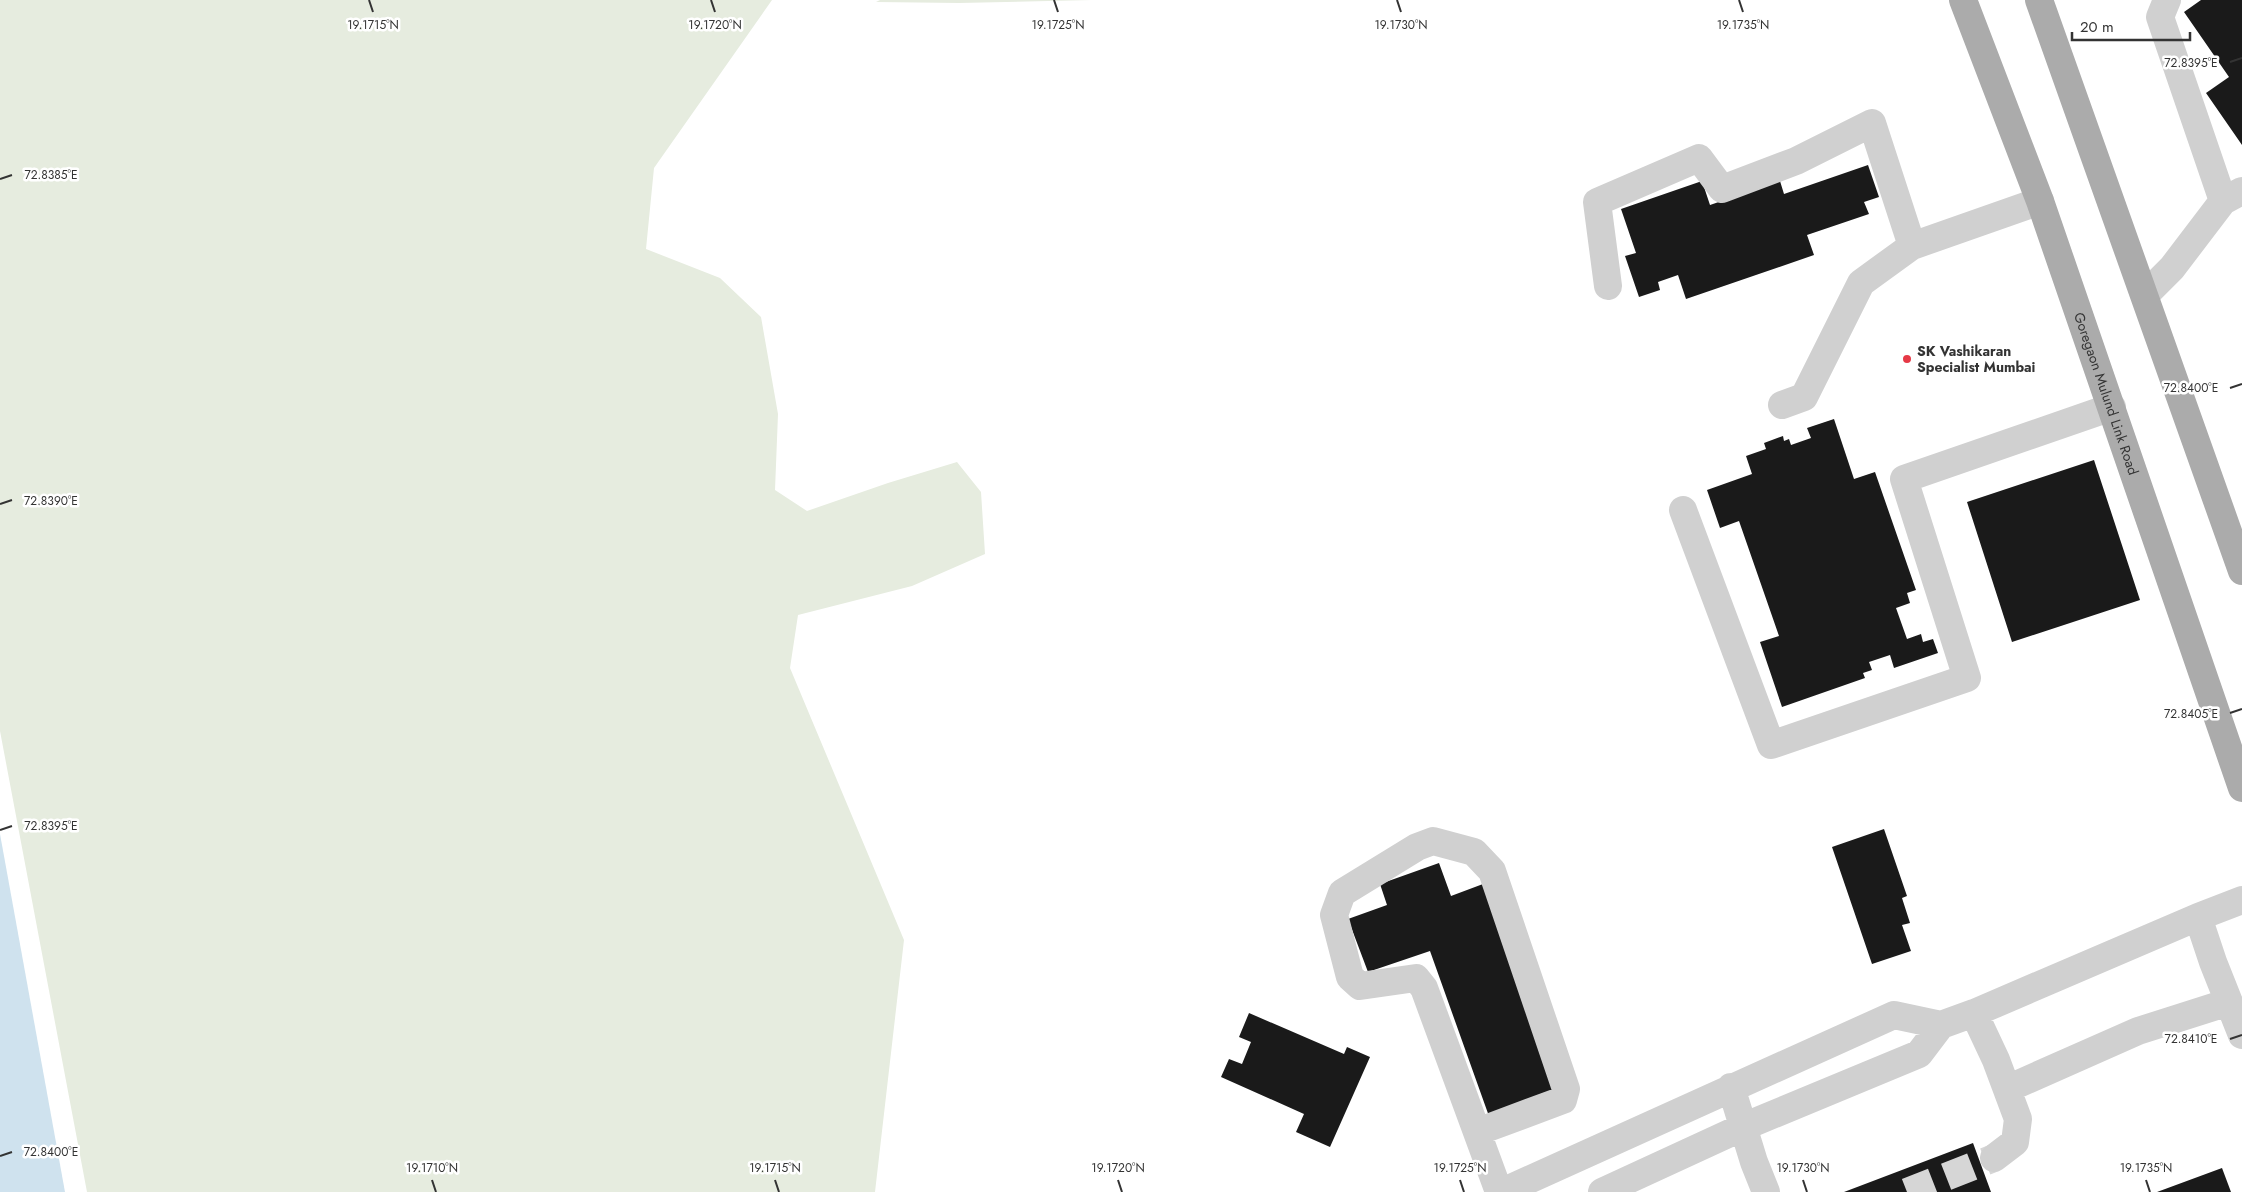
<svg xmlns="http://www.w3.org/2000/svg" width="2242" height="1192" font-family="Jost,sans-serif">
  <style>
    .green { fill: #e6ecdf }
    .water { fill: #cfe2ee }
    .building { fill: #1a1a1a }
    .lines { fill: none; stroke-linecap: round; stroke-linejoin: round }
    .minor-tunnel { stroke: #d6d6d6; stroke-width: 28; stroke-dasharray: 28 14; stroke-linecap: butt }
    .minor { stroke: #d0d0d0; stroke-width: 28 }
    .major { stroke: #ababab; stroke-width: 28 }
    .ticks { fill: none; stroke: #333; stroke-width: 2 }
    .poi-dot { fill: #e63946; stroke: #fff; stroke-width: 2 }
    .labels { text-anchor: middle; stroke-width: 5; stroke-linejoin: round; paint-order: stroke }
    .poi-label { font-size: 14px; font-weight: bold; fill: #333; stroke: #fff; text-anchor: start }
    .street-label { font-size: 14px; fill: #333; stroke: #fff }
    .ticks-label { font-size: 12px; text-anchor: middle; fill: #333; stroke: #fff; stroke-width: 5; stroke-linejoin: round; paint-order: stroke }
  </style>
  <rect width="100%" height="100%" fill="#fff"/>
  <path class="green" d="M0,0h772l-118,168 -8,81 74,29 41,39 17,97 -3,76 32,21 81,-28 69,-21 24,30 4,62 -73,32 -114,29 -8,53 114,272 -29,252h-788l-87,-461z
    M880,0h212l-133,3 -83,-1z"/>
  <path class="water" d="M0,834l65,358h-65z"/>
  <path class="building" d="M2201,0h41v145l-36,-52 23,-16 -45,-65z
    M1868,165l11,32 -15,5 5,12 -62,21 7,20 -128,44 -8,-24 -20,7 2,8 -21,7 -14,-41 11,-3 -15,-44 81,-28 8,24 70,-24 4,13z
    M1834,419l20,60 21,-7 41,118 -9,3 3,10 -14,5 11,31 14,-5 2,8 10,-3 5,14 -44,15 -4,-13 -21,7 3,8 -9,3 2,5 -83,29 -22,-65 19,-6 -40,-115 -19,7 -13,-38 45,-16 -6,-18 20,-7 -2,-6 19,-7 1,5 5,-2 2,6 20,-7 -4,-10z
    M2094,460l46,140 -128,42 -45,-140z
    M1884,829l23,67 -5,2 8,25 -8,2 9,26 -39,13 -40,-117z
    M1439,863l12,33 32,-12 75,210 -68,25 -60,-168 -62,21 -20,-53 39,-14 -7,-21z
    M1249,1013l95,41 3,-7 23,10 -40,90 -34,-15 8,-18 -83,-37 8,-18 13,5 9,-22 -12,-5z
    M1973,1143l18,49h-147z
    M2222,1168l9,24h-74z"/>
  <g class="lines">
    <path class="minor-tunnel" d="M1907,1192l87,-34"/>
    <path class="minor" d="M2167,0l-7,17 63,184
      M1608,286l-11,-84 102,-44 23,31 74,-28 76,-38 40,123 128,-45
      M2145,295l27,-27 51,-67 19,-10
      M1782,405l22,-8 57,-114 51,-37
      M1683,510l88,235 196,-67 -63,-199 208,-72
      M2198,917l15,45 29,73
      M1974,1013l22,47 22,59 -3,23 -21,16
      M1731,1087l23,75 12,30
      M2007,1089l131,-58 91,-29
      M1477,1132l86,-32 3,-11 -74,-218 -18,-19 -41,-11 -16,6 -75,46 -8,22 16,62 10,9 56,-8 8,10 75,204
      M1502,1192l392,-177 47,10
      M1602,1192l141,-65 176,-73 22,-29 33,-12 224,-96 44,-17"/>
    <g class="major">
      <path id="s1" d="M1963,0l77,201 202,587"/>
      <path d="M2039,0l203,571"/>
    </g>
  </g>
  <path class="ticks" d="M369,0l4,12M711,0l4,12M1054,0l4,12M1397,0l4,12M1739,0l4,12M2230,62l12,-4M0,179l12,-4M2230,388l12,-4M0,504l12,-4M2230,713l12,-4M0,830l12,-4M2230,1039l12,-4M0,1156l12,-4M432,1180l4,12M775,1180l4,12M1118,1180l4,12M1460,1180l4,12M1803,1180l4,12M2146,1180l4,12"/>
  <circle class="poi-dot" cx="1907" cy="359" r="5"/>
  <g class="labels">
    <g class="poi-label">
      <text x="1917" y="356">SK Vashikaran<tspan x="1917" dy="16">Specialist Mumbai</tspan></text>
    </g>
    <g class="street-label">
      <text dy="5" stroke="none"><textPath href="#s1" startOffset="419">Goregaon Mulund Link Road</textPath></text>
    </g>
  </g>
  <g class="ticks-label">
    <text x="373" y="29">19.1715°N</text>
    <text x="715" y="29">19.1720°N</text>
    <text x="1058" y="29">19.1725°N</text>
    <text x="1401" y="29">19.1730°N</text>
    <text x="1743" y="29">19.1735°N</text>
    <text x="2191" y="67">72.8395°E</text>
    <text x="51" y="179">72.8385°E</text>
    <text x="2191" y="392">72.8400°E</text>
    <text x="51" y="505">72.8390°E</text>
    <text x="2191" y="718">72.8405°E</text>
    <text x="51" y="830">72.8395°E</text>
    <text x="2191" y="1043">72.8410°E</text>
    <text x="51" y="1156">72.8400°E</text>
    <text x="432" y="1172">19.1710°N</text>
    <text x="775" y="1172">19.1715°N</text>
    <text x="1118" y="1172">19.1720°N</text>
    <text x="1460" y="1172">19.1725°N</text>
    <text x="1803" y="1172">19.1730°N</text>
    <text x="2146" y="1172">19.1735°N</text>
  </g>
  <path d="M2072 32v8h118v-8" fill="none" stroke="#333333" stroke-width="2.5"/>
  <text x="2080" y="32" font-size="15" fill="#333333" stroke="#ffffff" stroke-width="4" paint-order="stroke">20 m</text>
</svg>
